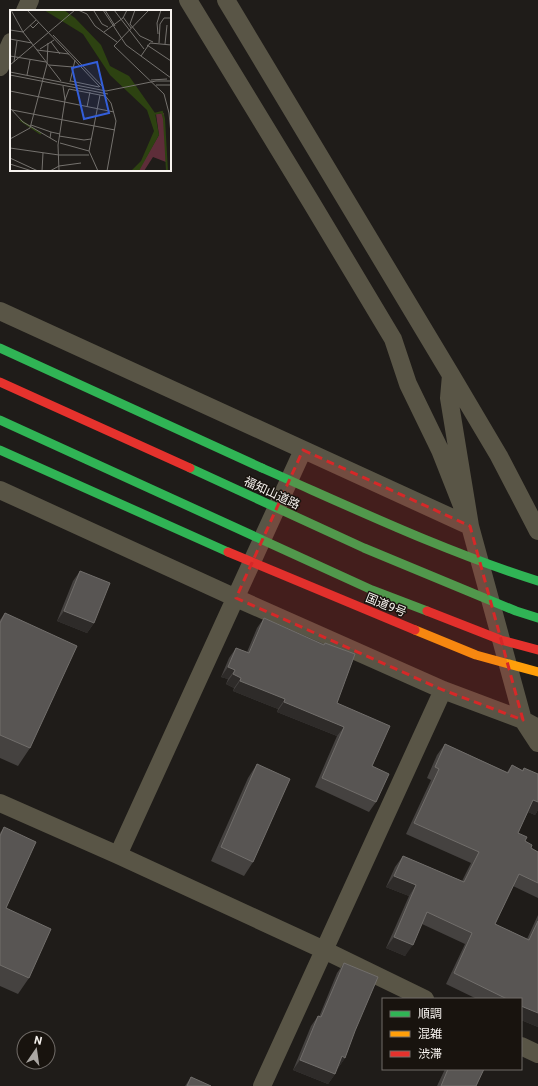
<svg xmlns="http://www.w3.org/2000/svg" width="538" height="1086" font-family="Roboto,'Noto Sans JP',sans-serif">
  <style>
    .lines { fill: none; stroke-linecap: round; stroke-linejoin: round }
    .street { stroke: #595546; stroke-width: 18 }
    .fast { stroke: #30b455; stroke-width: 9 }
    .fast-bridge { stroke: #30b455; stroke-width: 9 }
    .slow-bridge { stroke: #ff9f0a; stroke-width: 9 }
    .jam-bridge { stroke: #e5322d; stroke-width: 9 }
    .wall { fill: #454240 }
    .shaded-wall { fill: #2e2b29 }
    .building { fill: #585553; stroke: #716e6b }
    .marked { fill: #d62828; fill-opacity: 0.2; stroke: #d62828; stroke-width: 3; stroke-dasharray: 8 5; stroke-linejoin: round }
    .labels { text-anchor: middle; stroke-width: 3; stroke-linejoin: round; paint-order: stroke }
    .street-label { font-size: 12px; fill: #f6f2ee; stroke: #18130e }
    .inset-river { fill: none; stroke: #2d4211; stroke-width: 2 }
    .inset-road { fill: none; stroke: #75726e; stroke-width: 1 }
    .view { fill: #335eda; fill-opacity: 0.15; stroke: #335eda; stroke-width: 2 }
    .inset-edge { fill: none; stroke: #f6f2ee; stroke-width: 2 }
  </style>
  <rect width="100%" height="100%" fill="#1f1c19"/>
  <g class="lines">
    <path class="street" d="M188,0l123,202 82,137 15,45 32,66 30,76
      M226,0l225,375 48,81 39,75
      M25,11l5,-11
      M0,67l11,-25
      M0,311l470,215
      M451,375l-2,23 21,128 53,194 15,23
      M0,490l236,108 207,92 80,30 15,8
      M0,803l118,52 206,95 101,49
      M118,855l185,-405
      M521,1046l17,8
      M262,1086l181,-396"/>
    <path class="fast" d="M0,348l262,120
      M0,450l228,102"/>
    <path class="fast-bridge" d="M0,420l372,170 55,21
      M190,468l174,80 152,63 22,7
      M262,468c91,40 181,83 276,113"/>
    <path class="slow-bridge" d="M415,630l61,25 62,17"/>
    <path class="jam-bridge" d="M0,382l190,86
      M228,552l187,78
      M427,611l74,29 37,10"/>
  </g>
  <path class="wall" d="M80,571l14,52 -7,10 -30,-12 16,-40z
    M5,613l25,135 -12,18 -18,-8v-138z
    M264,618l60,26 1,-1 12,60 35,63 4,36 -7,10 -54,-25 22,-51 -60,-24 1,-3 -45,-18 1,-3 -8,-4 2,-5 -7,-2 8,-19 7,-10 11,4 10,-24z
    M445,744l62,28 5,-7 10,5 2,-2 14,6v36l-3,5 -7,-3 -10,21 13,15 7,4v46l-25,-12 -18,38 32,15 11,-24v112l-17,-7v-21h-44l-31,-15 19,-40 -43,-20 -17,32 -19,-8 23,-52 -23,-9 9,-20 8,-11 59,25 9,-18 -65,-29 25,-54 -4,-2 10,-23z
    M257,764l-4,98 -9,14 -33,-15 37,-83z
    M4,827l2,81 23,70 -11,16 -18,-8v-153z
    M344,963l11,68 -10,27 -7,10 -1,-1 -2,7 -7,10 -35,-14 18,-44 7,-10 1,1 18,-44z
    M445,1069h39l-8,17h-39z
    M191,1077l20,9h-26z"/>
  <path class="shaded-wall" d="M64,611l30,12 -7,10 -30,-12z
    M228,667l7,3 -7,9 -7,-2z
    M233,674l8,4 -7,10 -8,-4z
    M240,681l45,18 -7,10 -45,-18z
    M284,702l60,25 -7,9 -60,-24z
    M533,800l5,2v8l-3,5 -9,-4z
    M394,876l22,9 -7,11 -23,-9z
    M394,937l19,8 -8,11 -19,-8z
    M521,1006l17,7v14l-17,-7z
    M342,1056l3,2 -7,10 -3,-2z
    M300,1060l35,14 -7,10 -35,-14z"/>
  <path class="building" d="M80,571l30,12 -16,40 -30,-12z
    M5,613l72,33 -47,102 -30,-13v-112z
    M264,618l60,27 1,-2 30,11 -18,49 53,23 -18,40 17,8 -13,28 -54,-24 22,-51 -60,-25 1,-3 -45,-18 1,-3 -8,-4 2,-4 -7,-3 8,-19 13,5z
    M445,744l63,29 4,-8 11,6 1,-3 14,6v28l-5,-2 -15,33 9,4 -2,4 7,4 -1,3 7,4v31l-19,-9 -24,50 34,16 9,-19v92l-17,-7v-7h-14l-53,-26 18,-40 -45,-21 -14,33 -19,-8 22,-52 -22,-9 9,-20 61,26 15,-30 -65,-29 25,-54 -4,-2z
    M257,764l33,15 -37,83 -32,-15z
    M4,827l32,15 -30,66 45,21 -22,49 -29,-13v-129z
    M344,963l34,14 -23,54 -10,27 -3,-2 -7,18 -35,-14 18,-44 3,1z
    M448,1069h36l-8,17h-35z
    M191,1077l20,9h-24z"/>
  <path class="marked" d="M303,450l167,76 53,194 -80,-30 -207,-92z"/>
  <g class="labels">
    <g class="street-label">
      <text transform="translate(272 493) rotate(25)" y="4">福知山道路</text>
      <text transform="translate(386 605) rotate(22)" y="4">国道9号</text>
    </g>
  </g>
  <g transform="translate(10 10)">
    <rect width="161" height="161" fill="#1f1c19"/>
    <path d="M154,103l2,49 -13,-5 -9,14h-6l21,-36 -3,-21z" fill="#5e2d39"/>
    <path d="M34,0h20l11,8 26,27 9,21 19,10 26,37 4,22 -20,36h-8l10,-10 13,-30 -7,-21 -37,-35 -27,-41z" fill="#2d4211"/>
    <path class="inset-river" d="M144,104l8,-2 2,7 3,52M10,110l21,14"/>
    <path class="inset-road" d="M1,0l12,22 38,49M17,0l73,77M68,0l9,4 8,12 22,16M93,0l23,35 45,33M95,0l10,16M104,0l30,39M125,0l-5,14 10,12 13,6M139,0l-35,36 50,48 5,19 2,21M84,1l8,13 6,3M113,7l8,11M20,15l3,3 6,-6M0,20l13,2 13,-12M94,22l19,-14 4,-8M148,24l-1,-11 4,-13M43,25l51,53M0,29l22,4M41,32l9,12M149,33l1,-19 4,-6h7M155,34l2,-19M137,35l24,16M30,39l14,-9M27,40l32,4M0,46l36,6M131,46l9,-13 21,2M4,52l3,-21M0,55l65,-55M39,55l24,2M0,62l96,19 50,-10h15M0,65l98,19M17,65l3,-15M141,70l16,-1M61,71l28,6M60,72l5,-22M146,75h15M0,81l104,21M93,83l8,10 5,18 -9,50M55,90l4,-11 36,7M77,97l3,-15M0,98l13,14 34,20M2,100l103,20M21,115l20,7M49,126l25,4 7,-1M40,128l1,-6 9,2M0,129l20,-11 17,-64 1,-21M50,133l29,8M0,138l49,7h30M0,148l28,13M0,154l22,7M32,161l1,-18M40,161l9,-5 22,-3M49,161l-1,-26 7,-45 -2,-14M88,161l-9,-20 11,-56"/>
    <path class="view" d="M87,52l12,51 -25,6 -12,-51z"/>
    <rect width="161" height="161" class="inset-edge"/>
  </g>
  <rect x="382" y="998" width="140" height="72" fill="#18130e" stroke="#716c68"/>
  <rect x="390" y="1011" width="20" height="6" fill="#30b455" stroke="#716c68"/>
  <text x="418" y="1018" font-size="12" fill="#f6f2ee">順調</text>
  <rect x="390" y="1031" width="20" height="6" fill="#ff9f0a" stroke="#716c68"/>
  <text x="418" y="1038" font-size="12" fill="#f6f2ee">混雑</text>
  <rect x="390" y="1051" width="20" height="6" fill="#e5322d" stroke="#716c68"/>
  <text x="418" y="1058" font-size="12" fill="#f6f2ee">渋滞</text>
  <g transform="translate(36 1050) rotate(13)"><circle r="19" fill="#18130e" stroke="#716c68"/>
  <path d="M0-3L7 15L0 10L-7 15Z" fill="#aba7a3"/>
  <text y="-6" font-size="11" font-weight="bold" text-anchor="middle" fill="#f6f2ee">N</text>
  </g>
</svg>
